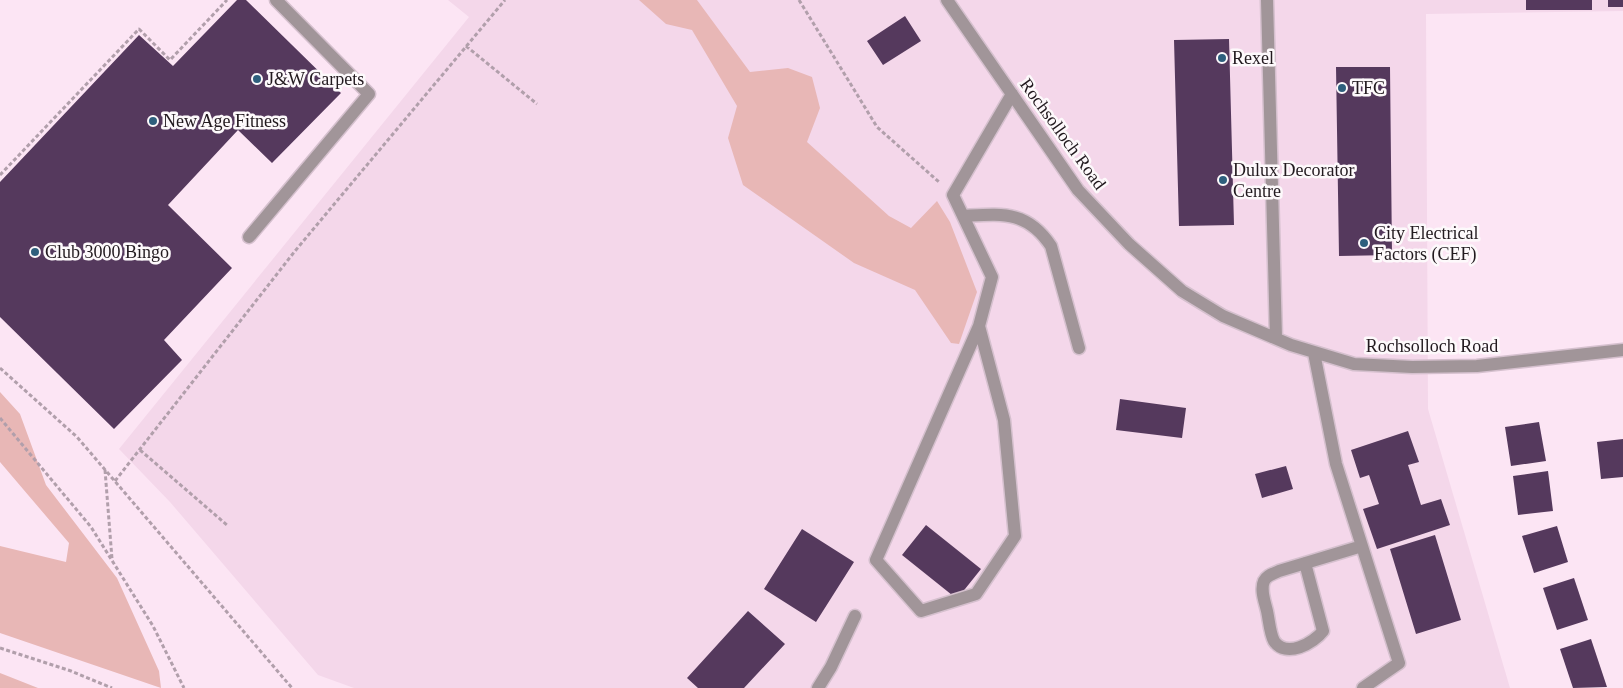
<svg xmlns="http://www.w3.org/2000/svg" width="1623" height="688" font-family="Georgia,serif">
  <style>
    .built { fill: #f4d7ea }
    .green { fill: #e8b7b6 }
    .building { fill: #55395d }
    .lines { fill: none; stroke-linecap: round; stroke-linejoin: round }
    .minor-casing { stroke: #d5c0ce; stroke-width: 15 }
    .path { stroke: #b19fab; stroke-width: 3; stroke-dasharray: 4 2.5; stroke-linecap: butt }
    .minor { stroke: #a19599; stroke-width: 12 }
    .poi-dot { fill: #2e5f7d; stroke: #fdf9fb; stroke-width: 2 }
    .labels { text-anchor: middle; stroke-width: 5; stroke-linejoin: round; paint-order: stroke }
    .poi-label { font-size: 18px; fill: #221a1f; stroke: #fdf9fb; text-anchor: start }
    .street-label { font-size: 18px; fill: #221a1f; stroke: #fdf9fb }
  </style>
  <rect width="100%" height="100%" fill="#fce5f4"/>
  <path class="built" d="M448,0h1175v11l-197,3 2,395 82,279h-1156l-36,-13 -148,-173 -51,-53 350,-432z"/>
  <path class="green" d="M639,0h58l53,72 38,-4 24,9 8,31 -13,34 82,74 22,12 26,-27 13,21 27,70 -18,52 -8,-1 -36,-53 -61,-27 -111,-78 -15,-47 9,-32 -45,-76 -26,-6z
    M0,392l20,22 26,71 71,93 42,93 2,17 -161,-55v-87l66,16 3,-19 -69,-81z
    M0,673l38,15h-38z"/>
  <path class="building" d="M237,0h9l95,93 -69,70 -34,-33 -70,75 64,63 -68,72 18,20 -68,69 -114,-112v-135l139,-147 34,31z
    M1526,0h66v10h-66z
    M1608,0h15v7h-15z
    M905,16l16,25 -38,24 -16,-24z
    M1229,39l5,186 -55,1 -5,-186z
    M1336,67h54l2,188 -53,1z
    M1120,399l66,9 -4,30 -66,-8z
    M1539,422l7,39 -35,5 -6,-39z
    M1408,431l11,31 -11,3 13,40 20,-6 9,26 -73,24 -14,-40 16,-5 -10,-29 -9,3 -9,-28z
    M1623,439v38l-22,2 -4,-37z
    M1286,466l7,23 -31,9 -7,-24z
    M1548,471l5,40 -35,4 -5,-39z
    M926,525l55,44 -24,30 -55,-44z
    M1557,526l11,36 -34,11 -12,-37z
    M802,529l52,33 -38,60 -52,-33z
    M1435,535l26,85 -45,14 -26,-85z
    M1574,578l14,42 -31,10 -14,-42z
    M748,611l37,33 -41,44h-46l-11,-10z
    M1591,639l16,48 -34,1 -13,-39z"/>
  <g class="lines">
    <g class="minor-casing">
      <path id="minor" d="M947,0l131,190 51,54 53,47 41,25 68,29 63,19 58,3 65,-1 146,-16
        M1267,0l9,338
        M963,216c39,-2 64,-6 88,30l28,102
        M249,237l120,-143 -93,-94
        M979,326l25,94 11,116 -39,58 -55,17 -45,-51 103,-234 13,-49 -39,-82 59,-101
        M1314,353l22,111 63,199 -36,25
        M1305,563l18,68c-9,12 -37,28 -49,10 -4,-7 -5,-21 -7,-30 -2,-9 -7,-21 -3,-30 3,-6 9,-7 15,-10l83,-25
        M818,688l13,-21 24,-51"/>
    </g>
    <path class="path" d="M799,0l78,127 62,55
      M466,46l71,58
      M0,175l139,-146 31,31 57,-60
      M0,368l77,69 215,251
      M0,418l91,109 62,99 31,62
      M140,450l87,75
      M105,470l7,89
      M115,481l180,-230 210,-251
      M0,648l71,23 41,17"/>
    <use href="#minor" class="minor"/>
  </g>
  <g class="poi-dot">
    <circle cx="1222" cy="58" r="5"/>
    <circle cx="257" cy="79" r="5"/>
    <circle cx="1342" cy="88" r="5"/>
    <circle cx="153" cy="121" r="5"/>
    <circle cx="1223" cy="180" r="5"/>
    <circle cx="1364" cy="243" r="5"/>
    <circle cx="35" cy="252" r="5"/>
  </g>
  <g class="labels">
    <g class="poi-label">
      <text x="1232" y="64">Rexel</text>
      <text x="267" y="85">J&amp;W Carpets</text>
      <text x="1352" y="94">TFC</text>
      <text x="163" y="127">New Age Fitness</text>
      <text x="1233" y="176">Dulux Decorator<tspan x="1233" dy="21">Centre</tspan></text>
      <text x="1374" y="239">City Electrical<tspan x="1374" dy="21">Factors (CEF)</tspan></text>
      <text x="45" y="258">Club 3000 Bingo</text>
    </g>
    <g class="street-label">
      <text transform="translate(1063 134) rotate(54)" y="6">Rochsolloch Road</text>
      <text x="1432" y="352">Rochsolloch Road</text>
    </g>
  </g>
</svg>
